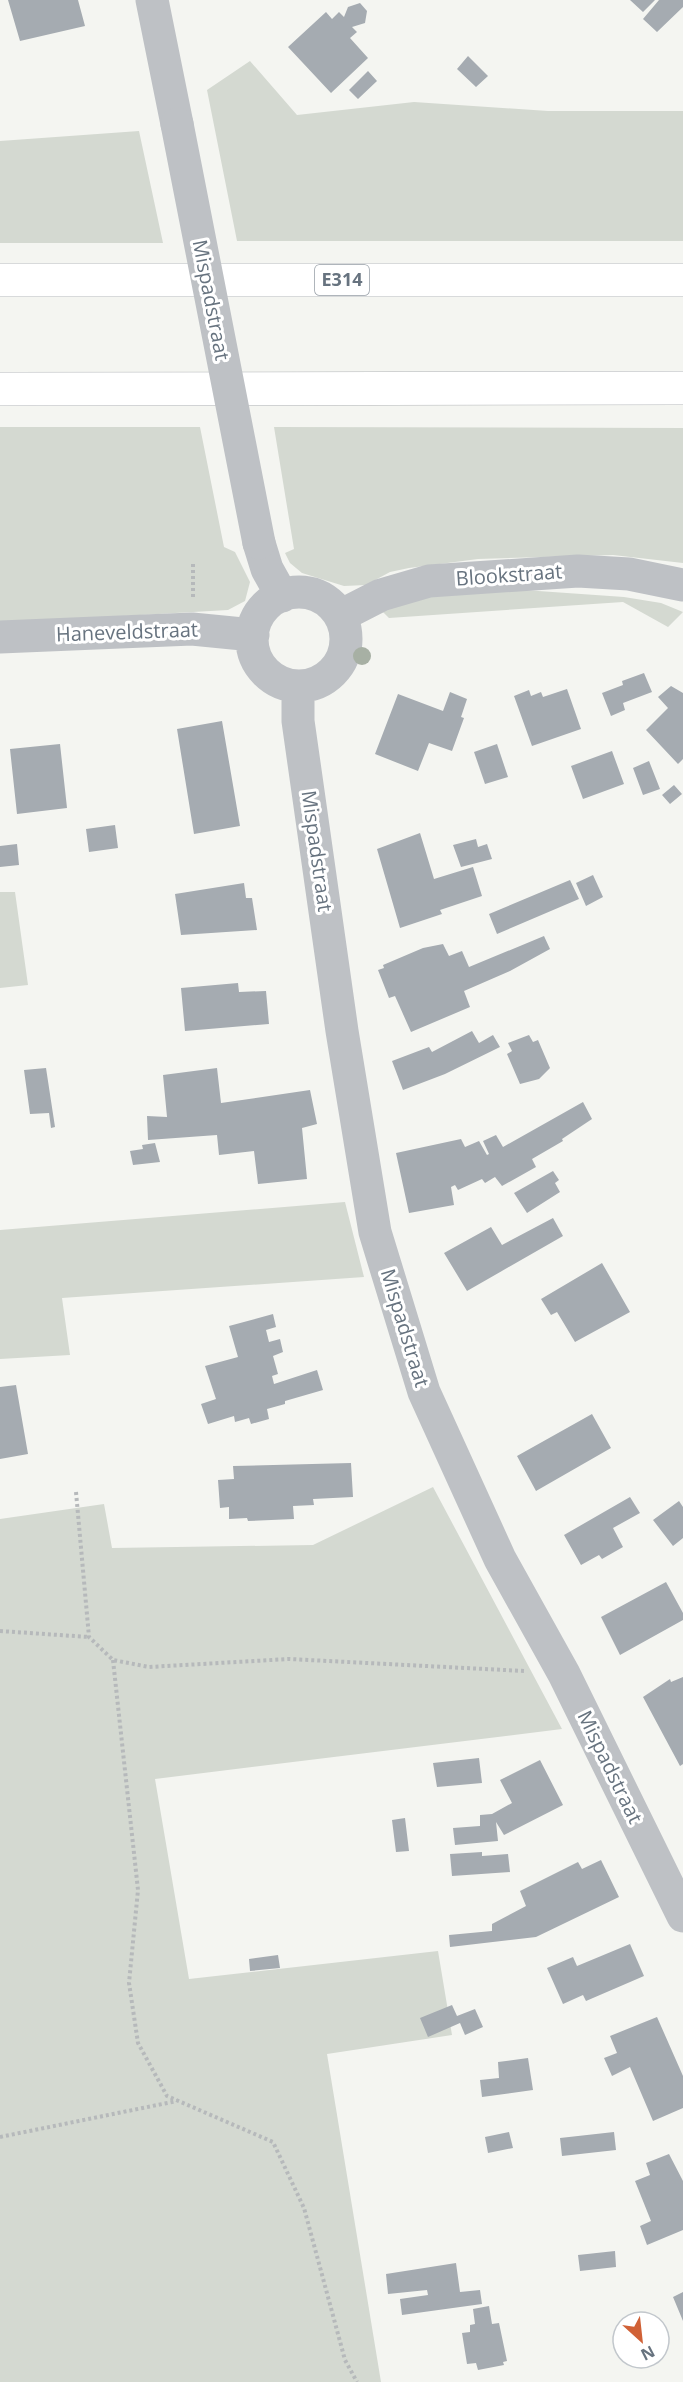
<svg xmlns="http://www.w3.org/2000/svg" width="683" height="2382" font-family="'Open Sans',sans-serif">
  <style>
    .green { fill: #d4d9d1 }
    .building { fill: #a5abb1 }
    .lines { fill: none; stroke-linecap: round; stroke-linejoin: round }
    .highway-casing { stroke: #b1b4b7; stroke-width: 34 }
    .path { stroke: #b6b9bb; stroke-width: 4; stroke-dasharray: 3 3; stroke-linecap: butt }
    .minor { stroke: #bec1c5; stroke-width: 33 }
    .highway { stroke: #fff; stroke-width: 33 }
    .minor-bridge { stroke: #bec1c5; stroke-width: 33 }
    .tree { fill: #a7b0a4 }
    .labels { text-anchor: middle; stroke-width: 6; stroke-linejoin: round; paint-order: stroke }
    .shield { fill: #fff; stroke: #959da5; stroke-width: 1.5 }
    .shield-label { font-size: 18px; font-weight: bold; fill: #67737f }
    .street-label { font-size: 20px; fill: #67737f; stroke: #fff }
  </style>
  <rect width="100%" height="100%" fill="#f4f5f1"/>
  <path class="green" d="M250,61l47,54 117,-13 134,9h135v130h-446l-30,-151z
    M139,131l24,112h-163v-102z
    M0,427h200l24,120 11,5 15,30 -5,19 -17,9 -228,13z
    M274,427l409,1v135l-70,-8 -135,4 -69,9 -19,4 -24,13 -22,1 -42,-13 -12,-10 -5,-10 9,-4z
    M524,590l100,7 37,6 22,9 -15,15 -45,-25 -234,16 -7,-7 32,-13z
    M0,892h15l13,93 -28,3z
    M345,1202l19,75 -302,21 8,57 -70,4v-129z
    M433,1487l129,242 -407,50 34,200 249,-28 14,84 -125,19 54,328h-381v-863l104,-15 8,44 201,-3z"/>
  <path class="building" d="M8,0h70l7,26 -65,15z
    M630,0h25l-12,12z
    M659,0h24v7l-26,25 -14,-13z
    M360,3l7,8 -2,12 -13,4 5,5 -7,6 18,20 -37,35 -43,-46 38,-35 6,7 7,-7 5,5 4,-10z
    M468,56l20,20 -12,11 -19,-18z
    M368,71l9,10 -19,18 -9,-9z
    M644,673l8,19 -29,11 2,7 -14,6 -9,-23 21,-8 -1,-4z
    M671,686l12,7v66l-5,5 -32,-34 22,-22 -10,-11z
    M567,689l14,40 -49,17 -18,-50 15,-6 2,6 10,-4 2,5z
    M450,692l17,7 -6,18 3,1 -12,33 -23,-8 -11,28 -43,-17 23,-60 45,17z
    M222,721l18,105 -46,8 -17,-105z
    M60,744l7,64 -50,6 -7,-65z
    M497,744l11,33 -23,7 -11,-32z
    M612,751l12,33 -41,15 -12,-33z
    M649,761l11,28 -17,6 -10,-27z
    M674,785l8,9 -12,10 -8,-9z
    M115,825l3,23 -29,4 -3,-23z
    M420,833l14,46 39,-12 9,29 -42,14 2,4 -42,14 -23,-79z
    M476,839l2,8 9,-3 5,15 -31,8 -8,-22z
    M17,844l2,21 -19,2v-21z
    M593,875l10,22 -17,9 -10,-23z
    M570,880l9,19 -82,35 -8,-20z
    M244,883l2,15h6l5,32 -76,5 -6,-41z
    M544,936l6,13 -40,22 -46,20 6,16 -59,25 -16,-36 -6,2 -11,-28 6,-2 -1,-3 40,-17 20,-4 6,12 13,-5 7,16z
    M238,983l1,9 27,-1 3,33 -84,7 -4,-43z
    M472,1031l7,12 14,-8 7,12 -55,27 -42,16 -11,-29 37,-14 3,5z
    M529,1035l4,7 5,-2 12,28 -11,11 -19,5 -13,-30 5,-3 -4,-8z
    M46,1068l9,59 -4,1 -2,-15 -19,1 -6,-44z
    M217,1068l4,35 89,-13 7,34 -15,4 5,51 -49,5 -4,-33 -35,4 -2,-20 -69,5 -1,-24 20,1 -4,-42z
    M583,1102l9,17 -30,20 1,2 -31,18 4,8 -34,19 -7,-9 -10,6 -3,-4 -24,11 -3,-5 -4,2 3,18 -45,8 -13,-60 65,-14 4,8 14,-6 8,14 2,-1 -6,-13 13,-6 7,12z
    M155,1143l5,19 -27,3 -3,-14 13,-2 -1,-4z
    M553,1171l6,9 -4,3 5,9 -33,21 -13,-20z
    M553,1218l10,18 -96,55 -23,-38 47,-26 11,18z
    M602,1263l28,49 -55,30 -18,-30 -6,3 -10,-16z
    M273,1314l3,13 -10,3 3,12 11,-3 3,13 -10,4 5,18 -6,2 2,8 43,-14 6,20 -38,11v3l-18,5 2,10 -18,5 -2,-6 -14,4 -1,-6 -26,8 -7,-20 15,-5 -11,-33 33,-9 -9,-31z
    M16,1385l12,69 -28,5v-72z
    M592,1414l19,34 -75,43 -19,-35z
    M351,1463l2,34 -40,2 1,6 -21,1 1,13 -46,2 -1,-3 -18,1v-12l-9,1 -2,-28 16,-1 -1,-13z
    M630,1497l10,16 -27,15 10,19 -21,12 -3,-4 -18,10 -17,-30z
    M679,1501l4,6v31l-10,8 -20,-26z
    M666,1582l17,31v7l-63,35 -19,-38z
    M683,1677v87l-3,2 -37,-69 27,-18 1,3z
    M479,1758l3,25 -45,4 -4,-24z
    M540,1760l23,45 -59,30 -8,-13 2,19 -43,4 -2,-17 27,-2v-11l12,-1 20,-11 -12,-23z
    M405,1818l4,33 -13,1 -4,-32z
    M482,1852v4l26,-2 2,18 -58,4 -2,-22z
    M601,1860l18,37 -83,40 -86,10 -1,-12 43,-4v-7l34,-18 -6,-15 58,-29 4,7z
    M630,1944l14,32 -58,25 -3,-6 -20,9 -16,-36 26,-11 4,9z
    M278,1955l2,13 -30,3 -1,-12z
    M452,2005l5,11 18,-7 8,18 -18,8 -5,-12 -32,14 -8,-19z
    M657,2017l26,59v32l-30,13 -23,-54 -18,9 -8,-18 13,-5 -7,-17z
    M528,2058l5,32 -51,7 -2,-17 19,-2 -1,-16z
    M509,2132l4,16 -25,5 -3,-16z
    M614,2132l2,18 -54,6 -2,-18z
    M669,2154l14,27v49l-36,15 -7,-19 11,-5 -16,-40 15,-6 -4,-12z
    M615,2251l1,16 -36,4 -2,-16z
    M456,2263l4,29 20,-2 2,14 -80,11 -2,-16 28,-4 -1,-5 -39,4 -2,-20z
    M683,2292v29l-10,-24z
    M489,2306l3,18 7,-1 8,38 -4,1 1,3 -26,5 -2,-7 -9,1 -5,-31 8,-1v-7l5,-1 -2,-15z"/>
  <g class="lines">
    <g class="highway-casing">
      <path id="highway" d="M0,280h683
        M0,389l683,-1"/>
    </g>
    <path class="path" d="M193,597v-35
      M76,1492l13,145 24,23 36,7 140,-8 235,12
      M0,1631l89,6
      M113,1660l25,230 -9,93 9,60 29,53 106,46 31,66 41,152 12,22
      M0,2137l177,-36"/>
    <path class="minor" d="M152,0l25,124
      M259,543l8,26 15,27
      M252 639a47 47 0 1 1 94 0a47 47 0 1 1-94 0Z
      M340,616l41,-21 48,-14 149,-10 51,3 54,11
      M0,637l192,-8 61,6
      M298,686v35l44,310 33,201 49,160 76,167 64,115 119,242"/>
    <use href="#highway" class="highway"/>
    <path class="minor-bridge" d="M177,124l82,419"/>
  </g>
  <circle class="tree" cx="362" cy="656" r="9"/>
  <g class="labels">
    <rect class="shield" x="315" y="265" width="54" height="30" rx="4.5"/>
    <g class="shield-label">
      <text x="342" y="286">E314</text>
    </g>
    <g class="street-label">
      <text transform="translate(211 300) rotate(79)" y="7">Mispadstraat</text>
      <text transform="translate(509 575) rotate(-4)" y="7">Blookstraat</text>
      <text transform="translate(127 632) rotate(-2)" y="7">Haneveldstraat</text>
      <text transform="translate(317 851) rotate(82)" y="7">Mispadstraat</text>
      <text transform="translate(405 1328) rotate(73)" y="7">Mispadstraat</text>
      <text transform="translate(610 1767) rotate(64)" y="7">Mispadstraat</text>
    </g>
  </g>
  <g transform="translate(641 2340) rotate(153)"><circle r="28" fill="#ffffff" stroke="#c2c7cc" stroke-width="1.5"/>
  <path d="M0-4.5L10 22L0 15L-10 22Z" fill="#d06136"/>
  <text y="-9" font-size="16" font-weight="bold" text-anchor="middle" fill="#67737f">N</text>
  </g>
</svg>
